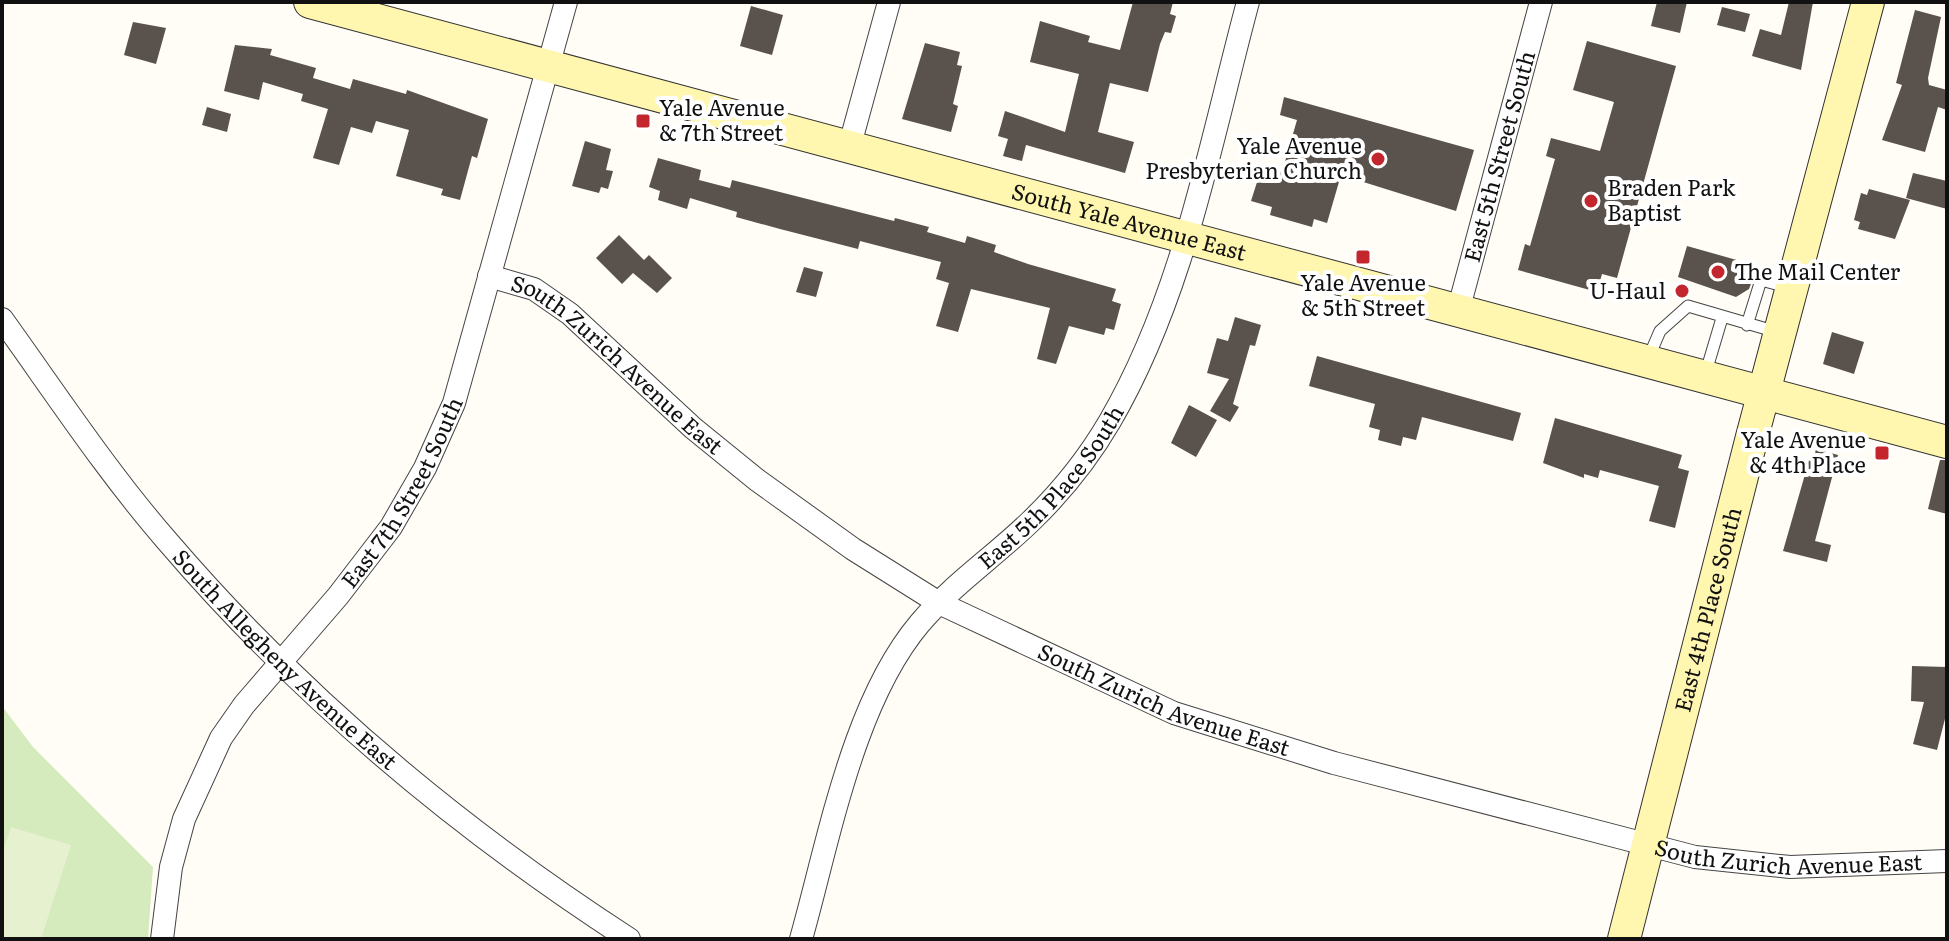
<svg xmlns="http://www.w3.org/2000/svg" width="1949" height="941" font-family="Literata,serif">
  <style>
    .green { fill: #d5ebbd }
    .pitch { fill: #e6f2cf }
    .building { fill: #5a524d }
    .lines { fill: none; stroke-linecap: round; stroke-linejoin: round }
    .lane-casing { stroke: #444; stroke-width: 13 }
    .street-casing { stroke: #444; stroke-width: 24 }
    .secondary-casing { stroke: #333; stroke-width: 34 }
    .lane { stroke: #fff; stroke-width: 11 }
    .street { stroke: #fff; stroke-width: 22 }
    .secondary { stroke: #fff6b0; stroke-width: 32 }
    .poi-dot { fill: #c4262e; stroke: #fff; stroke-width: 3 }
    .labels { text-anchor: middle; stroke-width: 8; stroke-linejoin: round; paint-order: stroke }
    .poi-label { font-size: 22px; fill: #111; stroke: #fff; text-anchor: start }
    .street-label { font-size: 22px; fill: #111; stroke: #fff }
  </style>
  <rect width="100%" height="100%" fill="#fffdf5"/>
  <path class="green" d="M2,706l31,41 120,120 -5,72h-146z"/>
  <path class="pitch" d="M11,827l60,18 -30,94h-39v-84z"/>
  <path class="building" d="M1133,2h40l-3,12 6,2 -5,17 -6,-1 -5,12 -12,48 -38,-9 -12,49 36,10 -9,31 -99,-28 -4,16 -19,-5 5,-17 -10,-3 7,-25 60,21 14,-58 -49,-12 10,-41 50,15 -2,6 32,8z
    M1657,2h30l-7,31 -29,-7z
    M1789,2h24l-12,68 -49,-14 8,-27 21,6z
    M751,6l32,9 -11,40 -32,-9z
    M1722,7l28,7 -5,18 -28,-7z
    M1915,10l26,7 -13,61 1,7 18,5v20l-9,-3 -13,45 -43,-12 20,-55 -6,-2z
    M133,22l33,6 -10,36 -32,-9z
    M1587,41l89,25 -59,212 -15,-4 -5,18 -79,-22 7,-26 5,2 25,-87 -9,-3 5,-18 49,13 14,-49 -41,-12z
    M925,43l35,9 -3,13 5,1 -9,38 5,2 -7,26 -49,-13z
    M235,45l37,4 -2,6 46,13 -3,10 37,11 3,-10 53,15 1,-4 81,29 -11,39 -5,-2 -12,44 -19,-5 2,-6 -47,-13 13,-46 -33,-9 -4,12 -21,-6 -12,38 -26,-7 15,-49 -27,-8 2,-7 -40,-12 -4,18 -35,-9z
    M1284,97l190,53 -18,61 -115,-36 -14,48 -13,-4 -2,8 -42,-12 2,-8 -21,-6 7,-22 8,2 3,-12 13,3 15,-52 -17,-5z
    M207,107l24,7 -4,18 -25,-7z
    M585,141l26,8 -5,21 7,1 -5,18 -7,-2 -2,6 -27,-7z
    M658,158l43,12 -2,10 31,8 2,-8 162,41 1,-3 34,9 -2,5 38,11 2,-7 29,9 -2,7 34,12 88,25 -4,12 9,3 -7,26 -8,-2 -2,7 -35,-9 -13,38 -19,-5 13,-51 -79,-19 -13,43 -22,-6 13,-43 -13,-4 5,-17 -81,-21 -2,8 -78,-20 -44,-12 1,-5 -47,-14 -3,11 -29,-9 2,-9 -11,-4z
    M1913,173l34,8v28l-41,-11z
    M1869,189l41,11 -15,39 -37,-10 2,-7 -6,-2 7,-27 6,2z
    M619,235l25,25 5,-5 23,23 -15,15 -24,-20 -11,11 -26,-26z
    M1687,246l71,20 -9,23 -13,8 -58,-20z
    M804,267l19,5 -7,25 -20,-5z
    M1235,317l26,8 -6,21 -5,-1 -17,59 6,3 -9,15 -20,-11 19,-32 -22,-6 10,-35 11,3z
    M1832,332l32,10 -10,32 -31,-10z
    M1317,356l204,57 -8,28 -91,-24 -6,23 -13,-3 -2,9 -23,-6 2,-10 -11,-3 6,-23 -66,-18z
    M1189,405l28,15 -21,37 -25,-14z
    M1555,418l127,37 -4,13 11,3 -14,57 -26,-7 10,-35 -59,-16 -2,8 -14,-4v4l-41,-15z
    M1816,449l22,6 -23,86 16,4 -4,17 -44,-11 27,-94 4,1z
    M1940,460h7v54l-19,-5z
    M1912,666l35,1v44l-10,39 -24,-6 11,-42 -13,-1z"/>
  <g class="lines">
    <g class="lane-casing">
      <path id="lane" d="M1747,325l14,-45 26,7
        M1647,361l13,-30 28,-25 89,26
        M1705,375l17,-57"/>
    </g>
    <g class="street-casing">
      <g id="street">
        <path d="M849,148l40,-146"/>
        <path id="s1" d="M489,276l45,13 36,25 123,114 64,52 96,69 86,54 235,110 160,50 361,94 95,10 157,-6"/>
        <path id="s2" d="M1458,311l83,-309"/>
        <path id="s3" d="M2,319c54,75 105,153 166,223 132,154 291,287 461,397"/>
        <path id="s4" d="M162,939l9,-72 13,-48 37,-81 23,-33 94,-109 53,-69 34,-59 29,-65 112,-401"/>
        <path id="s5" d="M801,939c28,-99 52,-237 119,-316 32,-38 75,-67 111,-102 30,-29 58,-64 79,-100 74,-127 100,-278 138,-419"/>
      </g>
    </g>
    <g class="secondary-casing">
      <g id="secondary">
        <path id="s6" d="M310,2l1637,440"/>
        <path id="s7" d="M1624,939l128,-502 116,-435"/>
      </g>
    </g>
    <use href="#lane" class="lane"/>
    <use href="#street" class="street"/>
    <use href="#secondary" class="secondary"/>
  </g>
  <g class="poi-dot">
    <rect x="635" y="113" width="16" height="16" rx="4"/>
    <circle cx="1378" cy="159" r="8"/>
    <circle cx="1591" cy="201" r="8"/>
    <rect x="1355" y="249" width="16" height="16" rx="4"/>
    <circle cx="1718" cy="272" r="8"/>
    <circle cx="1682" cy="291" r="8"/>
    <rect x="1874" y="445" width="16" height="16" rx="4"/>
  </g>
  <g class="labels">
    <g class="poi-label">
      <text x="659" y="116">Yale Avenue<tspan x="659" dy="25">&amp; 7th Street</tspan></text>
      <text x="1362" y="154" text-anchor="end">Yale Avenue<tspan x="1362" dy="25">Presbyterian Church</tspan></text>
      <text x="1607" y="196">Braden Park<tspan x="1607" dy="25">Baptist</tspan></text>
      <text x="1734" y="280">The Mail Center</text>
      <text x="1363" y="291" text-anchor="middle">Yale Avenue<tspan x="1363" dy="25">&amp; 5th Street</tspan></text>
      <text x="1666" y="299" text-anchor="end">U-Haul</text>
      <text x="1866" y="448" text-anchor="end">Yale Avenue<tspan x="1866" dy="25">&amp; 4th Place</tspan></text>
    </g>
    <g class="street-label">
      <text dy="8" stroke="none"><textPath href="#s2" startOffset="160">East 5th Street South</textPath></text>
      <text dy="8" stroke="none"><textPath href="#s6" startOffset="848">South Yale Avenue East</textPath></text>
      <text dy="8" stroke="none"><textPath href="#s1" startOffset="158">South Zurich Avenue East</textPath></text>
      <text dy="8" stroke="none"><textPath href="#s5" startOffset="530">East 5th Place South</textPath></text>
      <text dy="8" stroke="none"><textPath href="#s4" startOffset="518">East 7th Street South</textPath></text>
      <text dy="8" stroke="none"><textPath href="#s7" startOffset="340">East 4th Place South</textPath></text>
      <text dy="8" stroke="none"><textPath href="#s3" startOffset="444">South Allegheny Avenue East</textPath></text>
      <text dy="8" stroke="none"><textPath href="#s1" startOffset="806">South Zurich Avenue East</textPath></text>
      <text dy="8" stroke="none"><textPath href="#s1" startOffset="1454">South Zurich Avenue East</textPath></text>
    </g>
  </g>
  <rect width="1949" height="941" fill="none" stroke="#111111" stroke-width="8"/>
</svg>
